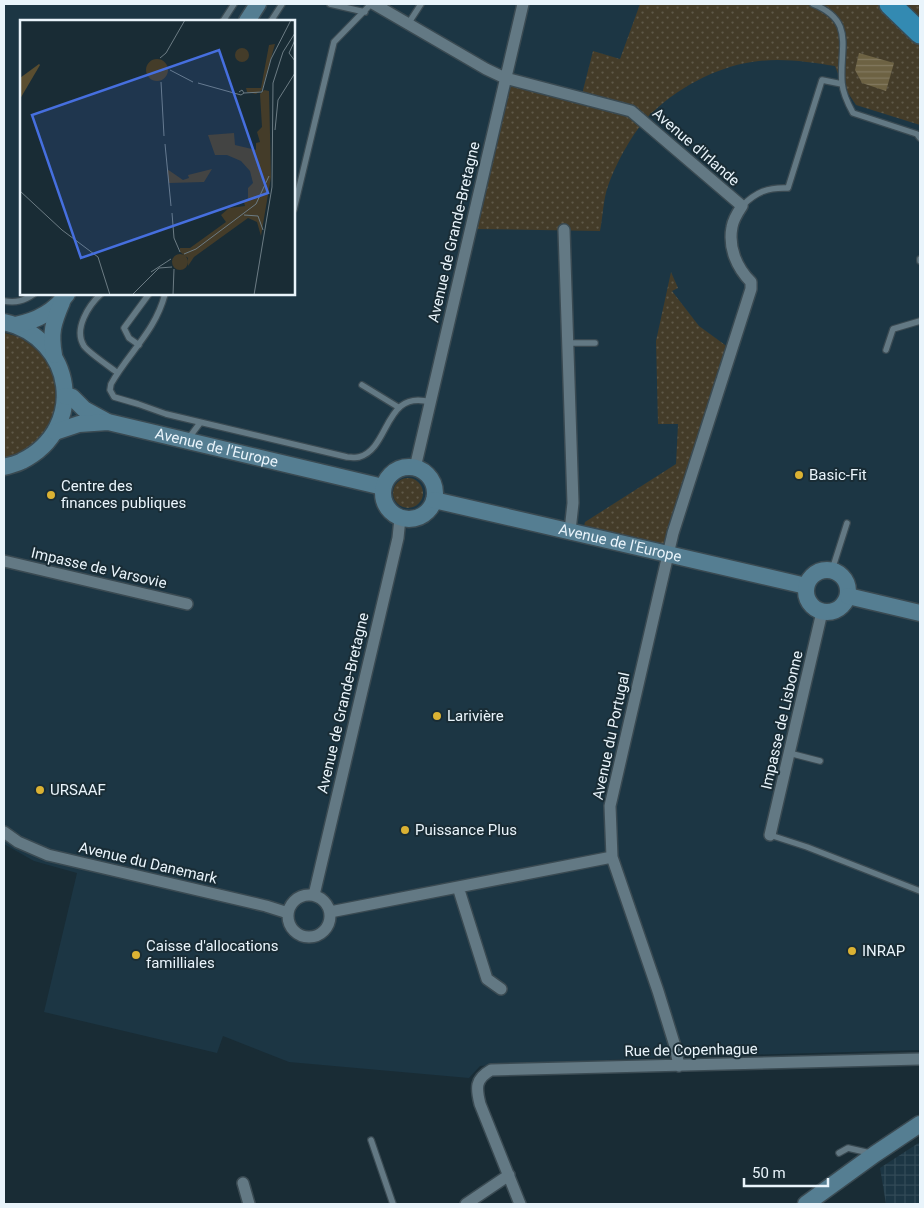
<svg xmlns="http://www.w3.org/2000/svg" width="924" height="1208" font-family="Roboto,sans-serif">
  <style>
    .built { fill: #1c3644; fill-rule: evenodd }
    .industrial { fill: url(#industrial-grid) }
    .grass { fill: url(#grass-dots) }
    .water { fill: url(#water-rules) }
    .lines { fill: none; stroke-linecap: round; stroke-linejoin: round }
    .lane-casing { stroke: #3a4a52; stroke-width: 8 }
    .street-casing { stroke: #3a4a52; stroke-width: 14 }
    .secondary-casing { stroke: #3a4a52; stroke-width: 19 }
    .highway-casing { stroke: #3a4a52; stroke-width: 24 }
    .lane { stroke: #637984; stroke-width: 5.5 }
    .street { stroke: #637984; stroke-width: 11 }
    .secondary { stroke: #557e92; stroke-width: 16 }
    .highway { stroke: #338ab2; stroke-width: 21 }
    .poi-dot { fill: #dbb233; stroke: #192c35; stroke-width: 2 }
    .labels { text-anchor: middle; stroke-width: 4; stroke-linejoin: round; paint-order: stroke }
    .street-label { font-size: 15px; fill: #e9f4fb; stroke: #192c35 }
    .poi-label { font-size: 15px; fill: #e9f4fb; stroke: #192c35; text-anchor: start }
    .inset-road { fill: none; stroke: #6c7c84; stroke-width: 1 }
    .view { fill: #466fdf; fill-opacity: 0.15; stroke: #466fdf; stroke-width: 2.5 }
    .inset-edge { fill: none; stroke: #e9f4fb; stroke-width: 2.5 }
  </style>
  <defs>
    <pattern id="industrial-grid" width="8" height="8" patternUnits="userSpaceOnUse" patternTransform="scale(1.25)"><rect width="8" height="8" fill="#1c3644"/><path d="M0 4h8M4 0v8" fill="none" stroke="#324a57"/></pattern>
    <pattern id="grass-dots" width="8" height="8" patternUnits="userSpaceOnUse" patternTransform="scale(1.25)"><rect width="8" height="8" fill="#443c29"/><path d="M2 2h.1M6 6h.1" fill="none" stroke="#5f5949" stroke-width="1.8" stroke-linecap="round"/></pattern>
    <pattern id="water-rules" width="6" height="5" patternUnits="userSpaceOnUse" patternTransform="scale(1.25)"><rect width="6" height="5" fill="#6d6243"/><path d="M0 2.5h6" fill="none" stroke="#82795f"/></pattern>
  </defs>
  <rect width="100%" height="100%" fill="#192c35"/>
  <path class="built" d="M4,4h832l84,55v991l-250,7 -190,9 -11,12 -180,-16 -66,-26 -6,17 -173,-41 33,-139 -43,-12 -30,-17zM21,21h273v273h-273z"/>
  <path class="industrial" d="M920,1142v62h-34l-6,-36z"/>
  <path class="grass" d="M640,4h280v121l-64,-20 -14,-21 -7,-18c-25,-4 -51,-8 -76,-5 -38,4 -77,24 -105,50 -20,18 -37,50 -46,75 -5,14 -5,30 -8,45l-130,-2 35,-151 76,20 12,-47 27,8z
    M671,272l7,16 -6,3 27,35 33,24 -65,205 -85,-21 3,-12 91,-58 2,-40h-20l-2,-83z
    M4,333c5,1 10,2 15,4 4,2 9,6 13,9 43,32 25,106 -28,114z
    M393 493a15 15 0 1 1 30 0a15 15 0 1 1-30 0Z"/>
  <path class="water" d="M859,53l35,10 -8,28 -24,-8 -7,-13z"/>
  <g class="lines">
    <g class="lane-casing">
      <path id="lane" d="M330,4l35,8
        M813,4c43,17 26,44 29,79 1,11 6,21 11,30l64,21 3,4
        M223,21l11,-17
        M271,21l11,-17
        M408,24l13,-20
        M742,206c14,-14 26,-19 46,-18l34,-108 20,4
        M294,209l40,-167 37,-38
        M920,259v2
        M101,294c-12,11 -28,35 -17,52 5,7 26,21 34,27
        M165,294c-10,38 -36,58 -54,90l-1,6 4,7 24,7 28,10 181,43c4,0 8,1 12,0 31,-8 25,-68 71,-55
        M4,301c12,2 20,0 30,-7
        M568,343h27
        M139,345l-10,-7 -5,-10 25,-34
        M886,350l7,-21 27,-8
        M362,385l36,22
        M188,439l12,-16
        M832,570l15,-47
        M789,753l31,8
        M770,835l37,12 113,44
        M371,1140l22,64
        M839,1153l9,-5 22,5"/>
    </g>
    <g class="street-casing">
      <path id="street" d="M374,4l112,65 19,9 126,33 111,95c-4,6 -9,14 -10,21 -4,21 5,41 19,55v7l-78,244 -63,273 2,51 46,134 17,55 4,20
        M564,230l9,273 -3,28
        M415,468l108,-464
        M4,561l183,43
        M4,832l14,10 30,13 218,51 22,7
        M770,835l52,-223
        M458,887l29,92 14,10
        M288 916a21 21 0 1 1 42 0a21 21 0 1 1-42 0Z
        M314,895l84,-357 2,-20
        M330,912l282,-55
        M243,1183l6,21
        M466,1204l43,-29
        M520,1204l-40,-100c-4,-16 -5,-25 11,-34l429,-11"/>
    </g>
    <g class="secondary-casing">
      <g id="secondary">
        <path d="M247,21l11,-17"/>
        <path d="M4,322c70,16 84,106 18,139 -5,3 -12,4 -18,6"/>
        <path d="M15,325c22,-4 39,-13 52,-31"/>
        <path d="M54,355c-4,-22 -1,-32 8,-53"/>
        <path d="M65,396l7,1 12,12 22,12"/>
        <path id="s1" d="M55,432l24,-8 29,-2 275,65"/>
        <circle cx="409" cy="493" r="26"/>
        <path id="s2" d="M434,500l372,86"/>
        <circle cx="827" cy="591" r="21"/>
        <path d="M848,596l72,17"/>
        <path d="M806,1204l69,-50 45,-30"/>
      </g>
    </g>
    <g class="highway-casing">
      <path id="highway" d="M890,4l30,29"/>
    </g>
    <use href="#lane" class="lane"/>
    <use href="#street" class="street"/>
    <use href="#secondary" class="secondary"/>
    <use href="#highway" class="highway"/>
  </g>
  <g class="poi-dot">
    <circle cx="799" cy="475" r="5"/>
    <circle cx="51" cy="495" r="5"/>
    <circle cx="437" cy="716" r="5"/>
    <circle cx="40" cy="790" r="5"/>
    <circle cx="405" cy="830" r="5"/>
    <circle cx="852" cy="951" r="5"/>
    <circle cx="136" cy="955" r="5"/>
  </g>
  <g class="labels">
    <g class="street-label">
      <text transform="translate(696 147) rotate(41)" y="5">Avenue d'Irlande</text>
      <text transform="translate(454 232) rotate(-77)" y="5">Avenue de Grande-Bretagne</text>
      <text dy="5" stroke="none"><textPath href="#s1" startOffset="166">Avenue de l'Europe</textPath></text>
      <text dy="5" stroke="none"><textPath href="#s2" startOffset="191">Avenue de l'Europe</textPath></text>
      <text transform="translate(99 568) rotate(13)" y="5">Impasse de Varsovie</text>
      <text transform="translate(343 703) rotate(-77)" y="5">Avenue de Grande-Bretagne</text>
      <text transform="translate(782 720) rotate(-77)" y="5">Impasse de Lisbonne</text>
      <text transform="translate(611 736) rotate(-78)" y="5">Avenue du Portugal</text>
      <text transform="translate(148 863) rotate(13)" y="5">Avenue du Danemark</text>
      <text transform="translate(691 1050) rotate(-1)" y="5">Rue de Copenhague</text>
    </g>
    <g class="poi-label">
      <text x="809" y="480">Basic-Fit</text>
      <text x="61" y="491">Centre des<tspan x="61" dy="17">finances publiques</tspan></text>
      <text x="447" y="721">Larivière</text>
      <text x="50" y="795">URSAAF</text>
      <text x="415" y="835">Puissance Plus</text>
      <text x="146" y="951">Caisse d'allocations<tspan x="146" dy="17">familliales</tspan></text>
      <text x="862" y="956">INRAP</text>
    </g>
  </g>
  <g transform="translate(20 20)">
    <rect width="275" height="275" fill="#192c35"/>
    <path d="M255,24l-13,46 -6,4 -9,-2 -1,-4h15l8,-43zM126 50a11 11 0 1 1 22 0a11 11 0 1 1-22 0ZM244,70l5,1 2,86 -10,59 -4,-14 -9,-4 -54,39 -6,9v-8l-8,-6v-4h10l36,-26 -5,-7 8,-7 16,-2 -1,-4 4,-1v-13l5,-5 -3,-12 -9,-10 -14,-6h-12l-7,-20 26,-2 1,12 21,5v-7l4,-1 -3,-10 5,-5 -2,-33zM147,149l16,11 6,-2 -1,-3 24,-6 -8,13 -35,1zM152 242a8 8 0 1 1 16 0a8 8 0 1 1-16 0Z" fill="#443c29"/>
    <path d="M19,44l1,1 -20,34v-21z" fill="#5a4e30"/>
    <path d="M215 35a7 7 0 1 1 14 0a7 7 0 1 1-14 0Z" fill="#443c29"/>
    <path class="inset-road" d="M275,20l-6,13 6,8M140,38l6,-5 19,-33M150,50l23,12M141,62l3,54M178,63l43,12 3,-2 -2,-3 -3,2M224,73l18,-1 9,-33 20,-39M255,110l3,-30 17,-27M145,124l6,62M0,171l42,39 36,27 12,38M152,193l2,25 6,14M224,195l14,1 5,14M164,234l12,-5 60,-45 13,-28M131,252l20,-13M112,275l27,-27 13,-1M153,275l1,-26M234,275l18,-108 1,-104 10,-31 12,-19"/>
    <path class="view" d="M199,30l49,143 -187,65 -49,-143z"/>
    <rect width="275" height="275" class="inset-edge"/>
  </g>
  <rect width="924" height="1208" fill="none" stroke="#e9f4fb" stroke-width="10"/>
  <path d="M744 1178v8h84v-8" fill="none" stroke="#e9f4fb" stroke-width="2.5"/>
  <text x="752" y="1178" font-size="15" fill="#e9f4fb" stroke="#192c35" stroke-width="4" paint-order="stroke">50 m</text>
</svg>
